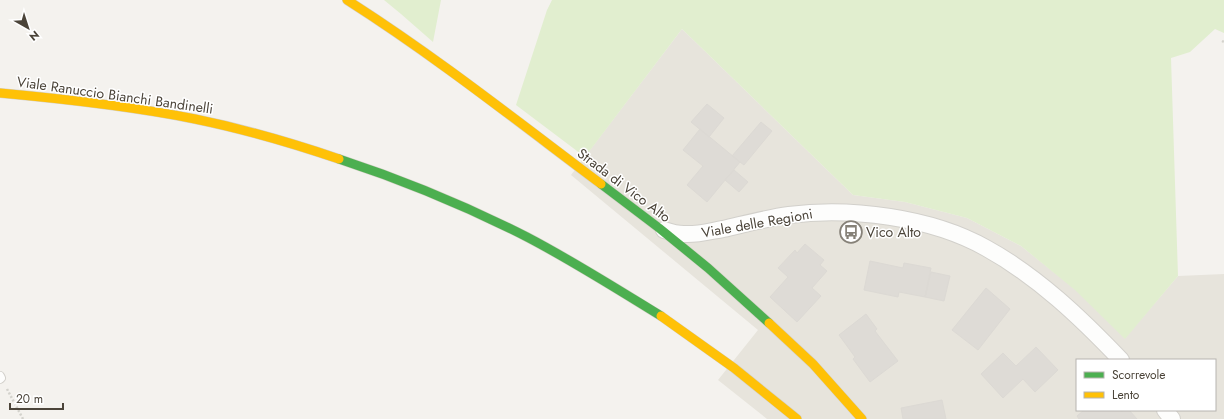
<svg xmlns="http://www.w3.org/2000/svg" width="1224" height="419" font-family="Jost,sans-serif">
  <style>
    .residential { fill: #e7e4dc; fill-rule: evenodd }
    .green { fill: #e1eecf }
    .building { fill: #dedbd6; stroke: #dcd9d4 }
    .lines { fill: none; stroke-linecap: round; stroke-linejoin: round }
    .lane-casing { stroke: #d2d0cb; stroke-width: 10 }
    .street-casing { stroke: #d2d0cb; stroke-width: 18 }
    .fast-casing { stroke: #d3cfc5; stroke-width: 10 }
    .slow-casing { stroke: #d3cfc5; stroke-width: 10 }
    .path { stroke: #d3d2cc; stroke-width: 2.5; stroke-dasharray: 2 2; stroke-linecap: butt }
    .lane { stroke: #fdfdfc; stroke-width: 8 }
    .street { stroke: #fdfdfc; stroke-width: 16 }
    .fast { stroke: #4caf50; stroke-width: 9 }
    .slow { stroke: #ffc107; stroke-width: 9 }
    .labels { text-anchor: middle; stroke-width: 3; stroke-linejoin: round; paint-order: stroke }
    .street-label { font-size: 14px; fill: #4b4439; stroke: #fff }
    .poi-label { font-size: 14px; fill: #4b4439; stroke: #fff; text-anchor: start }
  </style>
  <rect width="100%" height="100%" fill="#f4f2ee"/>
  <path class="residential" d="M682,29l171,166 52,7 62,16 54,28 55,44 49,48 53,-62 46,-2v145h-457l-49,-39 40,-50 -187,-155zM1077,360h138v50h-138z"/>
  <path class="green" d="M384,0h57l-8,42 -32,-28z
    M552,0h672v33l-9,-4 -25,23 -19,6 7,218 -53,63 -50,-49 -54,-44 -54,-28 -62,-16 -52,-7 -171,-166 -97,128 -69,-52 31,-95z"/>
  <path class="building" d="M707,104l17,14 -15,19 -18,-15z
    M761,122l11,9 -28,34 -12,-9z
    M700,129l40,33 -33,40 -20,-17 16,-19 -20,-16z
    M734,170l14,12 -9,10 -14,-12z
    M805,244l19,16 -4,5 7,6 -15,17 9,8 -24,26 -27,-25 18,-20 -10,-9 17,-18 2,3z
    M870,261l33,7 1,-5 27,5 -6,29 -26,-5 -1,5 -34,-7z
    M931,272l19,4 -6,25 -19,-4z
    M986,288l24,21 -32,41 -26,-20z
    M866,314l11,15 -2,2 23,30 -28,21 -17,-23 2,-2 -16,-22z
    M1036,347l22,23 -23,22 -12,-13 -20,19 -22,-24 22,-21 13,13z
    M942,400l4,19h-43l-2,-11z
    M1084,410h36l2,2 1,-2h6l8,9h-58l-2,-3z"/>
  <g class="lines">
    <g class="lane-casing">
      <path id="lane" d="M0,376l1,2 -1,1"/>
    </g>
    <g class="street-casing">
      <path id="street" d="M664,230c6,2 13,4 20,4 13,1 27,-3 39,-5 22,-5 44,-11 66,-14 61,-8 142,2 197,33 51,28 95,70 135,112
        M1165,410l7,9"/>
    </g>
    <g class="fast-casing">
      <path id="fast" d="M339,159c64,21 127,47 188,78 46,24 90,52 134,79
        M601,184l58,44 49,40 61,55"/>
    </g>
    <g class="slow-casing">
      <path id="slow" d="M347,0c88,56 170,121 254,184
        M0,93c65,6 131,13 195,26 49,10 97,24 144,40
        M661,316l73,52 63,51
        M769,323l44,41 49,55"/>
    </g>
    <path class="path" d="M1222,41l2,1
      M7,389l16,30"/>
    <use href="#lane" class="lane"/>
    <use href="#street" class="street"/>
    <use href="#fast" class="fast"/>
    <use href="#slow" class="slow"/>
  </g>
  <defs>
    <g id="bus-ring" transform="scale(1.15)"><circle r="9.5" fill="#fff" stroke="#868178" stroke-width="1.5"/><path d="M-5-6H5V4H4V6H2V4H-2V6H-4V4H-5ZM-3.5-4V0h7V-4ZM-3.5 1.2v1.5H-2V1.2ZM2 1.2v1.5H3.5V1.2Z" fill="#868178"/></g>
  </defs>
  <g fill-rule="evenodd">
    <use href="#bus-ring" x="851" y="232"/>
  </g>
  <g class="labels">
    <g class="street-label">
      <text transform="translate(115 95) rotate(8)" y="5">Viale Ranuccio Bianchi Bandinelli</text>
      <text transform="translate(624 185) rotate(37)" y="5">Strada di Vico Alto</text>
      <text transform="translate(757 223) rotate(-10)" y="5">Viale delle Regioni</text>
    </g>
    <g class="poi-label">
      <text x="866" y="237">Vico Alto</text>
    </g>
  </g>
  <rect x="1076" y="359" width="140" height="52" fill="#ffffff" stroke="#b7b4b0"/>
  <rect x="1084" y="372" width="20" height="6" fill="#4caf50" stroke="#b7b4b0"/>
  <text x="1112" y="379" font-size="12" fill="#4b4439">Scorrevole</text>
  <rect x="1084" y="392" width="20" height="6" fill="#ffc107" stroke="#b7b4b0"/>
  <text x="1112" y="399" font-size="12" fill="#4b4439">Lento</text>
  <g transform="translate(28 28) rotate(141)" stroke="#ffffff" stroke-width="3" paint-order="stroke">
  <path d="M0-3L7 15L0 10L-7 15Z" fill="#4b4439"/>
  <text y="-6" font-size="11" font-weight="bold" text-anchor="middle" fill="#4b4439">N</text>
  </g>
  <path d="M10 403v6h53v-6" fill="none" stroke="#4b4439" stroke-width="2"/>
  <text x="16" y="403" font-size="12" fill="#4b4439" stroke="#ffffff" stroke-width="3" paint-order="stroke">20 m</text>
</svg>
